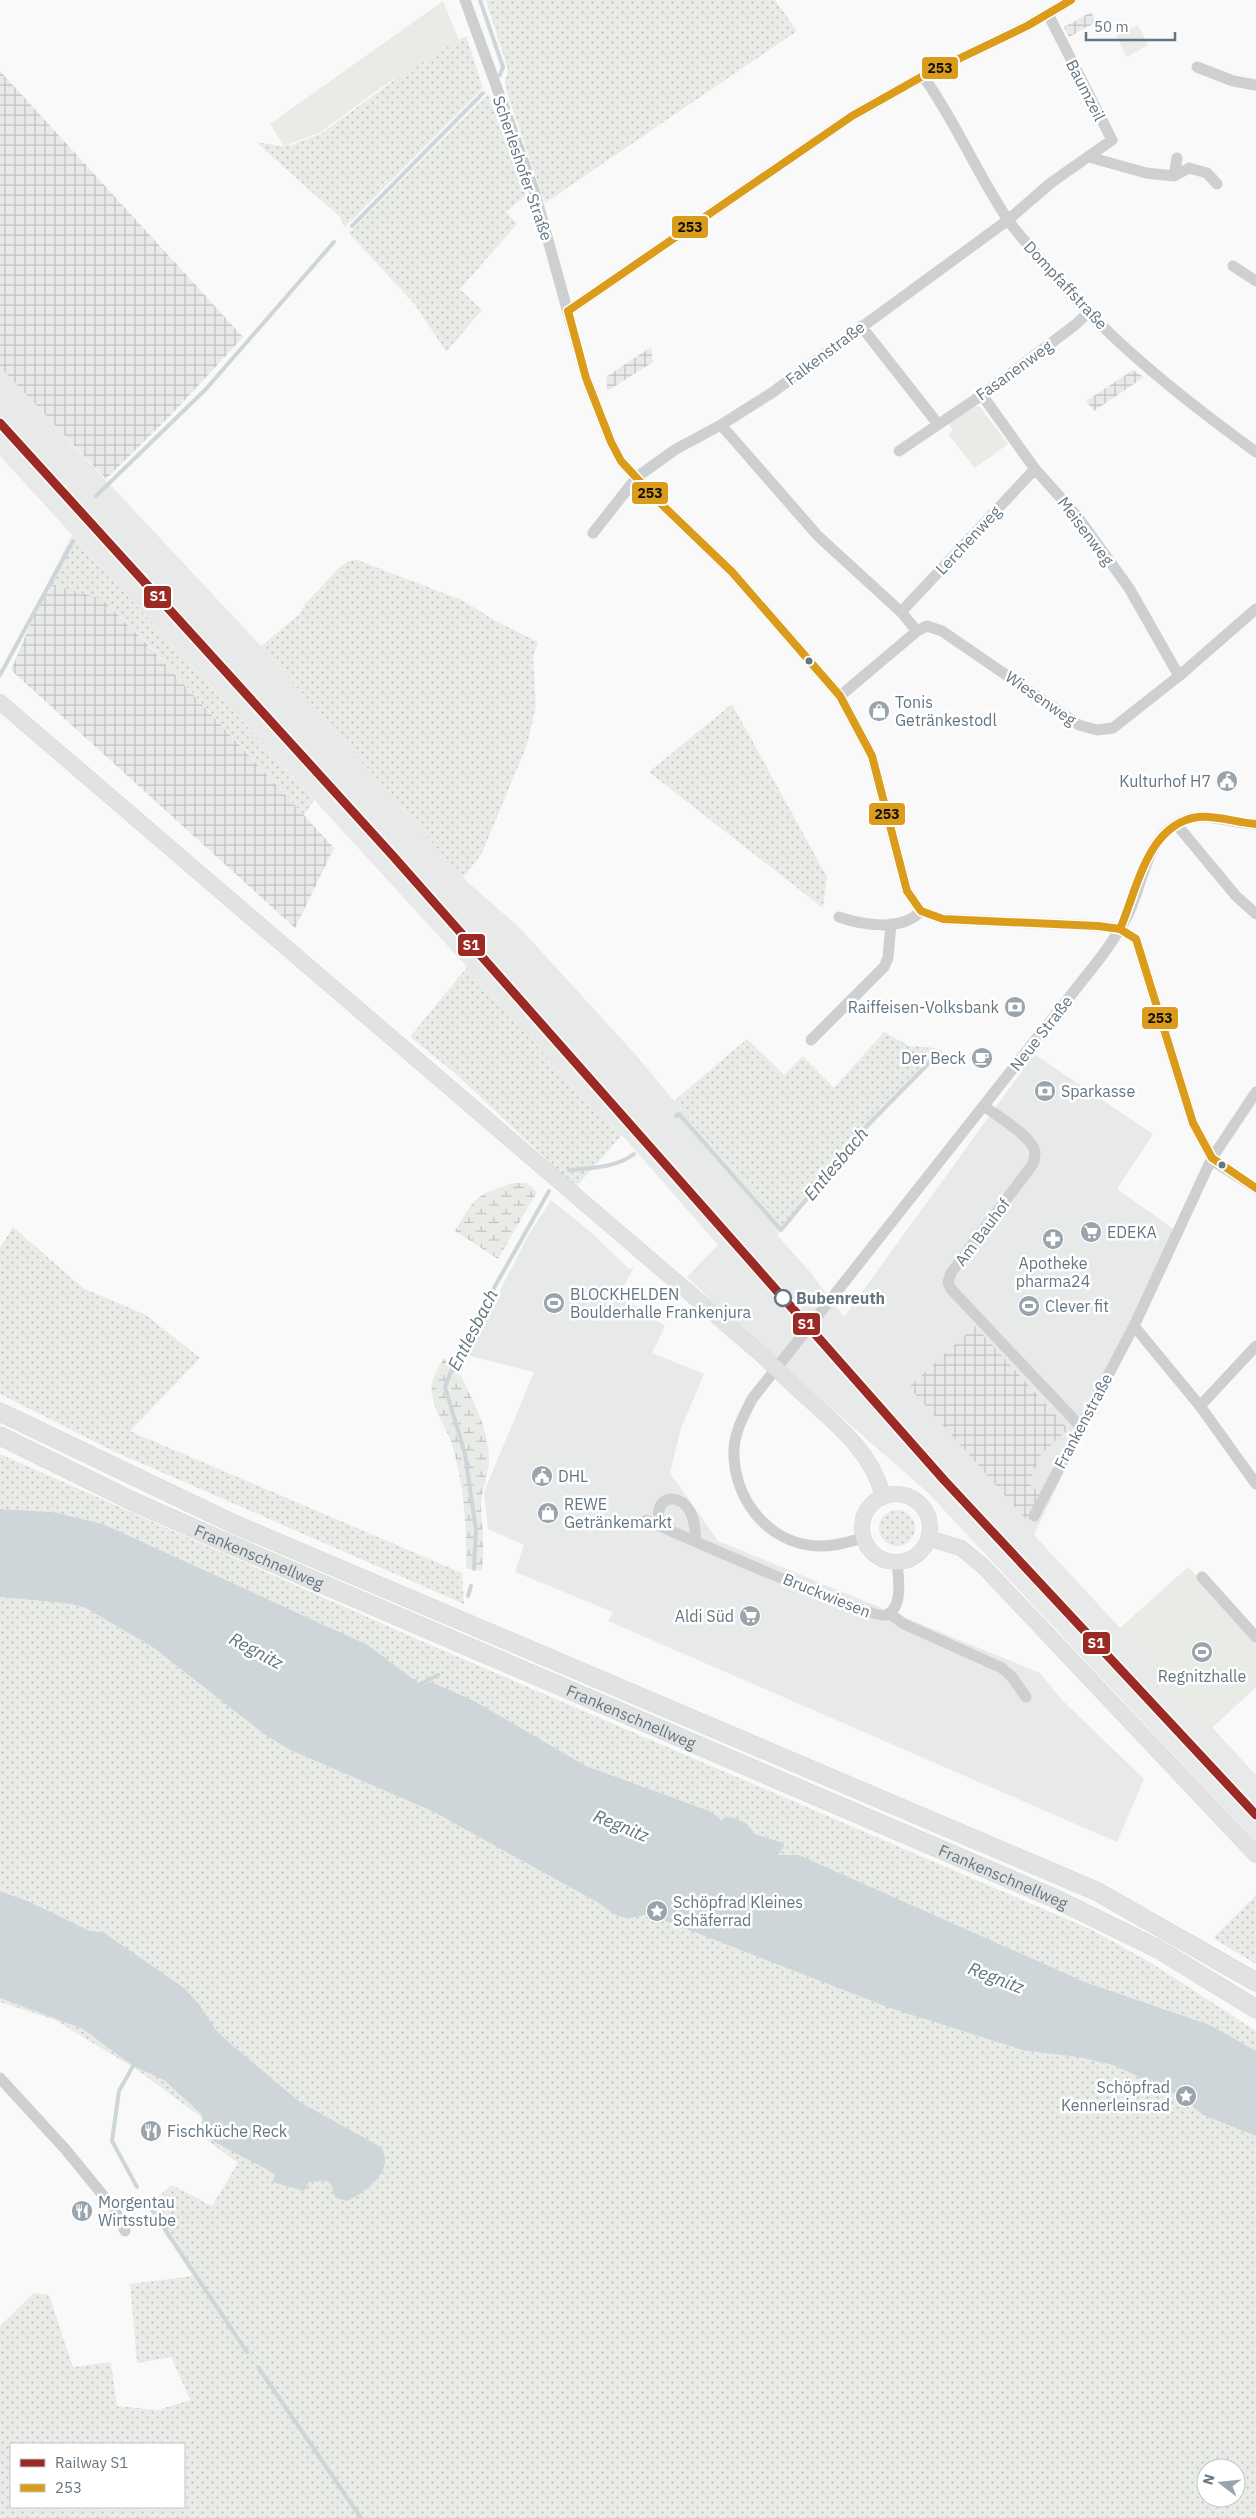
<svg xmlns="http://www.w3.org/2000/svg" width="1256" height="2518" font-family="'IBM Plex Sans',sans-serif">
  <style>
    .built { fill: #e8e9e9 }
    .industrial { fill: url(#industrial-grid) }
    .grass { fill: url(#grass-dots); fill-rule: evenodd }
    .wetland { fill: url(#wetland-marsh) }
    .park { fill: #e8ebe6 }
    .water { fill: #ced6d9 }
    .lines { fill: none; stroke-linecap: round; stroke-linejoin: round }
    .stream { stroke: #ced6d9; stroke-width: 4 }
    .major-casing { stroke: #d5d6d7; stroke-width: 16 }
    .highway-casing { stroke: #d5d6d6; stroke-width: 19 }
    .minor { stroke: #cecfd0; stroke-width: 11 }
    .major { stroke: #e1e2e2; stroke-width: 15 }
    .highway { stroke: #e1e2e2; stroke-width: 18 }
    .major-bridge-casing { stroke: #d5d6d7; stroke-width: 16; stroke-linecap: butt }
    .major-bridge { stroke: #e1e2e2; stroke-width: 15 }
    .bus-1-casing { stroke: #fff; stroke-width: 11 }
    .bus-1 { stroke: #da9c1a; stroke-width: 8 }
    .rail-1-casing { stroke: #fff; stroke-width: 12 }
    .rail-1 { stroke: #9a2a23; stroke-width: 9 }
    .bus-dot { fill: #657683; stroke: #fff; stroke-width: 2 }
    .stop-dot { fill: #fff; stroke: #657683; stroke-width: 2.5 }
    .labels { text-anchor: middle; stroke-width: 5; stroke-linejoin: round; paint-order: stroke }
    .street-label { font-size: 16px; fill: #657683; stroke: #fff }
    .poi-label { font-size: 16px; fill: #657683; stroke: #fff; text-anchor: start }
    .stop-label { font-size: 16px; font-weight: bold; fill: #657683; stroke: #fff; text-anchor: start }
    .water-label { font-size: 18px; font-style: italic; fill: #60757c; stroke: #fff }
    .line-badge { stroke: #fff; stroke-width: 2 }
    .badge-label { font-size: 14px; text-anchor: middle; font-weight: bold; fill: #fff }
    .pale-badge-label { font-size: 14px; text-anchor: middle; font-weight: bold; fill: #111 }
  </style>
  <defs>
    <pattern id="industrial-grid" width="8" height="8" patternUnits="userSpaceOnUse" patternTransform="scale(1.25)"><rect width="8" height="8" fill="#e8e9e9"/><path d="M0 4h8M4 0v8" fill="none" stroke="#c0c1c2"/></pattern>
    <pattern id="grass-dots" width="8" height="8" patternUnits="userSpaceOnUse" patternTransform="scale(1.25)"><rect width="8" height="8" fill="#e8ebe6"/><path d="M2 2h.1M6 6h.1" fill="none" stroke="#c0c3c0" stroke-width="1.8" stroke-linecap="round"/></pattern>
    <pattern id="wetland-marsh" width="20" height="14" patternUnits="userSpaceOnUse" patternTransform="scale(1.25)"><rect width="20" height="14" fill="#e8ebe6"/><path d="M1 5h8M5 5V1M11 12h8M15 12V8" fill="none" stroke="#c0c3c0"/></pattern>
  </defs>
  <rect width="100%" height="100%" fill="#f9f9f9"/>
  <path class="built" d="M0,367l261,279 202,232 56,49 116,127 79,95 70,77 -7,9 33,37 34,45 190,-263 119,80 -36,55 61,43 -144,303 222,240v68l-328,-350 -192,-169 -49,-47 31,-32 -96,-110 -30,-27 -125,-141 -467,-511z
    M551,1200l41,33 37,36 5,-2 -15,28 46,31 -13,27 52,21 -23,54 -11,45 48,68 322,132 22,27 82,79 -27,63 -509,-221 5,-9 -98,-40 9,-27 -36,-16 -4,-37 50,-120 -67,-17 62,-121z"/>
  <path class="industrial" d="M1091,12l5,10 -27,15 -5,-10z
    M0,71l243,266 -70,76 -67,66 -106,-112z
    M651,347l2,15 -46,29 -1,-14z
    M1133,370l11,7 -50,34 -8,-10z
    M48,583l54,16 42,42 190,207 -39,80 -284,-258z
    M975,1326l93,103 -27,25 -12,29 13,12 -16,24 -117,-132z"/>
  <path class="grass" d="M486,0h289l22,31 -252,172 -38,-110 -2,-12 3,-11z
    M466,36l17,52 -138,139 -5,-10 -84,-75 25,4 11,-1 30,-12 89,-65z
    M488,94l38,101 -20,17 11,12 -57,65 22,21 -36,42 -30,-46 -67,-73z
    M72,535l242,265 -10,15 -159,-174 -43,-42 -54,-16z
    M357,560l105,40 34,21 42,21 -5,15 3,49 -9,39 -45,108 -19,25 -202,-232 39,-32 5,-10 33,-35 10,-8z
    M732,704l95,173 -4,31 -174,-136z
    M467,967l125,141 30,27 -46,52 -120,-113 -46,-37z
    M884,1032l25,14 26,2 5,4 -72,73 -84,101 -70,-77 -40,-48 73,-62 37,36 19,-19 31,32z
    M13,1227l70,61 63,27 54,43 -70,73 332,142 2,31 -351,-153 -113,-57v-146z
    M0,1454l435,193 657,283 61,34 103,67v20l-46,-26 -125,-43 -286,-127h-21l5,-12 -28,-9 -8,-10 -26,-3 -2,-4 -12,-7 -121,-44 -110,-64 -58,-15 -1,-8h-4l-45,-34 -265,-121 -50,-12 -53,-3z
    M879 1528a18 18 0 1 1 36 0a18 18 0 1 1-36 0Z
    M0,1597l72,7 14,4 68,40 110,86 26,16 142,61 165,91c17,12 30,19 51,12l430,143 35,8 67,31 23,19 53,21v382h-1256v-192l34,-33 15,2 24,72 38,-5 6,44 41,4 32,-10 -19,-43 -34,6 -7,-79 63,-8 -46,-70 25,-21 40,21 26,-43 -34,-25 -3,-21 -62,-46 -84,-51 -55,-18v-4l83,31 50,37 31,14 37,34 8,25 67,35 -2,8 52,-1 5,2 4,14 46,-50 -81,-45 -68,-57 -16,-15 -17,-26 -96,-72 -13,-1 -60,-29 -30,-11zM11,2444h173v63h-173zM1206,2468h30v30h-30z
    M1256,1895v69l-43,-26z"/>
  <path class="wetland" d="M513,1183h14l10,9 -39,67 -43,-28c21,-35 19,-35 58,-48z
    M444,1359l10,3c14,30 35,63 35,97 0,16 -8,30 -8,46 1,23 4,43 1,66l-16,-3c1,-39 -2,-79 -12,-117 -4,-19 -20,-38 -22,-57 -2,-13 5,-26 12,-35z"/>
  <path class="park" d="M443,1l16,39 -80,49 -58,43 -37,14 -14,-22z
    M1138,25l10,20 -21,12 -11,-21z
    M975,406l5,1 28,37 -33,24 -27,-34 5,-4 -4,-7z
    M1188,1567l68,68v52l-44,41 -92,-100z"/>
  <path class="water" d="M0,1509l53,3 50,12 265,121 45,34h4l1,8 13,-5 45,20 110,64 121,44 12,7 2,4 4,-4 10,1 12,6 8,10 28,9 1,3 -6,9h21l286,127 125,43 46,26v85l-53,-21 -23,-19 -67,-31 -35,-8 -55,-7 -133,-42 -242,-94c-26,8 -30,3 -51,-12l-165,-91 -142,-61 -26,-16 -110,-86 -68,-40 -14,-4 -72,-7z
    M0,1891l30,11 60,29 13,1 81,56 15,16 17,26 16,15 68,57 81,45c15,24 -15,44 -34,54l-12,-4 -4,-13 -5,-3 -17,1 -5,9 -31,-9 2,-8 -66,-35 -8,-25 -37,-34 -31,-14 -50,-37 -83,-31z"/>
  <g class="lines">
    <path class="stream" d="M480,0l23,67 -3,8
      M352,226l131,-133
      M96,496l110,-107 128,-147
      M0,675l73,-134
      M676,1116l3,-2 102,116 87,-105 72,-73
      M569,1170c21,-2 47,-2 65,-16
      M474,1569l2,-39 -11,-76 -20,-67 15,-39 89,-157
      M468,1596l3,-10
      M413,1688l25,-13
      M133,2066l-14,25 -7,50 25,46
      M148,2204l99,148
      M258,2367l103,151"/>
    <g class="major-casing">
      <path id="major" d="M0,702l763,654
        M790,1382c35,34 82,65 93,115
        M862 1528a34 34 0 1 1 68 0a34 34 0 1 1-68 0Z
        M928,1538l33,10 22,18 273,289"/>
    </g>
    <g class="highway-casing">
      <g id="highway">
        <path d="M0,1412l234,112 862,367 160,91"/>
        <path id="s1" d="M0,1436l134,66 102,45 820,352 102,50 98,60"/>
      </g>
    </g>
    <path class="minor" d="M465,0l70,193 51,185 25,64 10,19 35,38 76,73 108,124 32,60 35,135 14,20 22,8 155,7 22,3 16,10 57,184 19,35 6,6 38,24
      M1197,67l36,14 23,4
      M923,76c33,46 54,98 85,144 8,12 19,23 29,35 62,77 139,139 219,197
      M1089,157l57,16 28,3 15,-8 18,5 10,11
      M1174,176l3,-18
      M1233,266l23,15
      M568,311l284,-195 71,-40 104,-50 44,-26
      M861,326l77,98
      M982,395l53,74 42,47 52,72 50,88
      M721,425l97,111 83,76 16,19
      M899,451l83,-56 93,-70 13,-12
      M593,533l44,-56 39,-28 45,-24 52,-33 235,-172 44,-38 60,-42 -64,-126
      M901,612l134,-143
      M840,696l77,-65 10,-5 15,5 137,94 18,5 16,-2 66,-52 77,-67
      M1177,825l59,71 20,18
      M839,917c23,8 63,15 82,-6
      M811,1040l73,-73 4,-9 3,-34
      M984,1106c13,10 48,30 51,46 0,4 -1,9 -2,12l-82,109 -3,9 3,7 129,137
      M1134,1326l66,80 56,78
      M1200,1406l56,-60
      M1034,1516l100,-190 78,-168 44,-66
      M646,1520c28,12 227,101 241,95 17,-9 11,-38 10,-53
      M660,1526c-1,-5 -2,-11 -1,-16 4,-17 24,-12 30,0 6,9 6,21 7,31
      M863,1538c-15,4 -30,9 -45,8 -50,-2 -86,-48 -84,-97 1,-18 10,-34 18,-50l349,-442c11,-15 22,-31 30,-49 14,-34 18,-80 61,-90 20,-4 43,6 64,6
      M1202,1577l54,60
      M889,1613l15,11 98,44 10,9 14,20
      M0,2078l66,72 49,60 10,21"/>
    <use href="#major" class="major"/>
    <use href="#highway" class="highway"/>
    <g class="major-bridge-casing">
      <path id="major-bridge" d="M763,1356l27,26"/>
    </g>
    <use href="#major-bridge" class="major-bridge"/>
    <g class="bus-1-casing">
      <path id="bus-1" d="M568,311l18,67 25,64 10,19 35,38 76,73 108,124 32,60 35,135 14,20 22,8 155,7 22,3 16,10 57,184 19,35 44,30
        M568,311l284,-195 71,-40 104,-50 44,-26
        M1120,929c17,-39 27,-105 78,-112 19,-2 39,6 58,7"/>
    </g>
    <use href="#bus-1" class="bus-1"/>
    <g class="rail-1-casing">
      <path id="rail-1" d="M0,423l393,433 551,624 312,335"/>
    </g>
    <use href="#rail-1" class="rail-1"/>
  </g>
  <defs>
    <g id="shop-disc" transform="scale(1.125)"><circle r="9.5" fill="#99a4ac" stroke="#fff"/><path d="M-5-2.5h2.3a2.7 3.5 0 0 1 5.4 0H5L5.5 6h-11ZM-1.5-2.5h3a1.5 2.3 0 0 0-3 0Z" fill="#fff"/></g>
    <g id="civic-disc" transform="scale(1.125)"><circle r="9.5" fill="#99a4ac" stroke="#fff"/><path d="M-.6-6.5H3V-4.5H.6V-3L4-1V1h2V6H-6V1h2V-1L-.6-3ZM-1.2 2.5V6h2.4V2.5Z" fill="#fff"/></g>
    <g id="bank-disc" transform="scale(1.125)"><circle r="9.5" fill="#99a4ac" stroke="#fff"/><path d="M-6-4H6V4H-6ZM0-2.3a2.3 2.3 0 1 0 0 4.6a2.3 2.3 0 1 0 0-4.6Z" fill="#fff"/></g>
    <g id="cafe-disc" transform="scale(1.125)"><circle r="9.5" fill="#99a4ac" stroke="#fff"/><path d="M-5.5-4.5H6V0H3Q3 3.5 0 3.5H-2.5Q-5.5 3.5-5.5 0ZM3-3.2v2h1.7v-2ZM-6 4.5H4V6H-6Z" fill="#fff"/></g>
    <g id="supermarket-disc" transform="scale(1.125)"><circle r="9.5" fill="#99a4ac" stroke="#fff"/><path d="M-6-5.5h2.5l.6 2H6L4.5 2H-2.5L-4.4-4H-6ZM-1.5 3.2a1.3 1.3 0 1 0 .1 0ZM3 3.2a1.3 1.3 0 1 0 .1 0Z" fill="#fff"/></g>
    <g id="pharmacy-disc" transform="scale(1.125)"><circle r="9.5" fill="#99a4ac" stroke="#fff"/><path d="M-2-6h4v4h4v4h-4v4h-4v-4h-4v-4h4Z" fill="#fff"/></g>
    <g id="stadium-disc" transform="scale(1.125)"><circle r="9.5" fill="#99a4ac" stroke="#fff"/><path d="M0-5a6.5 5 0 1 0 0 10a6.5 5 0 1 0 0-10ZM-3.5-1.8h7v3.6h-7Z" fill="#fff"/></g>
    <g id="sight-disc" transform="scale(1.125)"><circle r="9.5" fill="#99a4ac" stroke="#fff"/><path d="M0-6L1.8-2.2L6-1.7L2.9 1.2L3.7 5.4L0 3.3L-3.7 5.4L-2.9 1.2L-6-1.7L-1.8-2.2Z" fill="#fff"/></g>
    <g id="restaurant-disc" transform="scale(1.125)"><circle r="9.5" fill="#99a4ac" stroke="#fff"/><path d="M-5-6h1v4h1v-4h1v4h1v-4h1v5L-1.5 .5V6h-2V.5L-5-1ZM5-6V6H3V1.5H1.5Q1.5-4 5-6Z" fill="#fff"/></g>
  </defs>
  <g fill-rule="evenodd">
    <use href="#shop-disc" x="879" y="711"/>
    <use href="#civic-disc" x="1227" y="781"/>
    <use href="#bank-disc" x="1015" y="1007"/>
    <use href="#cafe-disc" x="982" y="1058"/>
    <use href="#bank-disc" x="1045" y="1091"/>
    <use href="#supermarket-disc" x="1091" y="1232"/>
    <use href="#pharmacy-disc" x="1053" y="1239"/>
    <use href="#stadium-disc" x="554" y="1303"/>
    <use href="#stadium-disc" x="1029" y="1306"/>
    <use href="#civic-disc" x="542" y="1476"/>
    <use href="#shop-disc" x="548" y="1513"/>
    <use href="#supermarket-disc" x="750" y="1616"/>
    <use href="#stadium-disc" x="1202" y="1652"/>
    <use href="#sight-disc" x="657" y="1911"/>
    <use href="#sight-disc" x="1186" y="2096"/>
    <use href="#restaurant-disc" x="151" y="2131"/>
    <use href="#restaurant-disc" x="82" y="2211"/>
  </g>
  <g class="bus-dot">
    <circle cx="809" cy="661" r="4.5"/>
    <circle cx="1222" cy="1165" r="4.5"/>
  </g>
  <circle class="stop-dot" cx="783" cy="1298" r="8"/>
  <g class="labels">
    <g class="street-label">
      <text transform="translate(1086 90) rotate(63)" y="6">Baumzeil</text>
      <text transform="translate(523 168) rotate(71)" y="6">Scherleshofer Straße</text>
      <text transform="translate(1066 285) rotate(47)" y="6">Dompfaffstraße</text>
      <text transform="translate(825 353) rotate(-37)" y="6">Falkenstraße</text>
      <text transform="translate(1014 370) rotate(-36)" y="6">Fasanenweg</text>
      <text transform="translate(1086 531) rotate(53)" y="6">Meisenweg</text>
      <text transform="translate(968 540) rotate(-47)" y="6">Lerchenweg</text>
      <text transform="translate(1041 698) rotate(35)" y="6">Wiesenweg</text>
      <text transform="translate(1041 1033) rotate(-52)" y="6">Neue Straße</text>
      <text transform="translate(982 1232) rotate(-53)" y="6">Am Bauhof</text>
      <text transform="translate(1083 1421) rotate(-62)" y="6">Frankenstraße</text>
      <text dy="6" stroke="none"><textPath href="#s1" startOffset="286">Frankenschnellweg</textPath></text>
      <text transform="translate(827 1595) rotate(22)" y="6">Bruckwiesen</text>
      <text dy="6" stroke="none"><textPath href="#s1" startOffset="691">Frankenschnellweg</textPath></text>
      <text dy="6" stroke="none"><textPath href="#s1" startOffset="1096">Frankenschnellweg</textPath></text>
    </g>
    <g class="poi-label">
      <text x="895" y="708">Tonis<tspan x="895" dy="18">Getränkestodl</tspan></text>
      <text x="1211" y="787" text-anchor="end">Kulturhof H7</text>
      <text x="999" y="1013" text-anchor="end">Raiffeisen-Volksbank</text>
      <text x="966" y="1064" text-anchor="end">Der Beck</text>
      <text x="1061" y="1097">Sparkasse</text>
      <text x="1107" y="1238">EDEKA</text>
      <text x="1053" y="1269" text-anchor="middle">Apotheke<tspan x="1053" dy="18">pharma24</tspan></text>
      <text x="570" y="1300">BLOCKHELDEN<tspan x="570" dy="18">Boulderhalle Frankenjura</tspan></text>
      <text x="1045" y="1312">Clever fit</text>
      <text x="558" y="1482">DHL</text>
      <text x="564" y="1510">REWE<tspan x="564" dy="18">Getränkemarkt</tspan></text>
      <text x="734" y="1622" text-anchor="end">Aldi Süd</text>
      <text x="1202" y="1682" text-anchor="middle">Regnitzhalle</text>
      <text x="673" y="1908">Schöpfrad Kleines<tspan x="673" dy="18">Schäferrad</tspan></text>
      <text x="1170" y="2093" text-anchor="end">Schöpfrad<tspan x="1170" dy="18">Kennerleinsrad</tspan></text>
      <text x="167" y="2137">Fischküche Reck</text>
      <text x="98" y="2208">Morgentau<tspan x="98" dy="18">Wirtsstube</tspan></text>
    </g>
    <g class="stop-label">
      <text x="796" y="1304">Bubenreuth</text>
    </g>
    <g class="water-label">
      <text transform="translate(836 1164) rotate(-50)" y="6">Entlesbach</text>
      <text transform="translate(473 1330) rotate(-63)" y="6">Entlesbach</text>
      <text transform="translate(256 1651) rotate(28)" y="6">Regnitz</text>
      <text transform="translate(621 1826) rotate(22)" y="6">Regnitz</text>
      <text transform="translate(996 1978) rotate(21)" y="6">Regnitz</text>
    </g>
  </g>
  <g class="line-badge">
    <rect x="921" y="56" width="38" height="24" rx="5" fill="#da9c1a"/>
    <rect x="671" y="215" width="38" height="24" rx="5" fill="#da9c1a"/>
    <rect x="631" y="481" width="38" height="24" rx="5" fill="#da9c1a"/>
    <rect x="143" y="585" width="29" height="24" rx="5" fill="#9a2a23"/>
    <rect x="868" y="802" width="38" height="24" rx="5" fill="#da9c1a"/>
    <rect x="457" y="933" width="29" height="24" rx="5" fill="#9a2a23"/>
    <rect x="1141" y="1006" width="38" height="24" rx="5" fill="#da9c1a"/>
    <rect x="792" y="1312" width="29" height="24" rx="5" fill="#9a2a23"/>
    <rect x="1082" y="1631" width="29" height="24" rx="5" fill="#9a2a23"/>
  </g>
  <g class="badge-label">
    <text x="158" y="601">S1</text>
    <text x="471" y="950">S1</text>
    <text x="806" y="1329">S1</text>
    <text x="1096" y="1648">S1</text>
  </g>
  <g class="pale-badge-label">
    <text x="940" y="73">253</text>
    <text x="690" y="232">253</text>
    <text x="650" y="498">253</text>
    <text x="887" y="819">253</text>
    <text x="1160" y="1023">253</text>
  </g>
  <rect x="10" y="2443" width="175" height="65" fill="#ffffff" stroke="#c1c8cd"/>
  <rect x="20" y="2459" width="25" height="8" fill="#9a2a23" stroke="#c1c8cd"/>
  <text x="55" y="2468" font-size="15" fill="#657683">Railway S1</text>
  <rect x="20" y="2484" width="25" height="8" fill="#da9c1a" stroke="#c1c8cd"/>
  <text x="55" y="2493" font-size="15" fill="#657683">253</text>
  <g transform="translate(1221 2483) rotate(286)"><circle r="24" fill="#ffffff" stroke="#c1c8cd"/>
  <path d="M0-4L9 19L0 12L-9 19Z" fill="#99a4ac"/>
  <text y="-8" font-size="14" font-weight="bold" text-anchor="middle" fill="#657683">N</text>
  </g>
  <path d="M1086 32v8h89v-8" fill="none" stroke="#657683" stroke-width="2.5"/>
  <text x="1094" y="32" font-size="15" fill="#657683" stroke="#ffffff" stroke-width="4" paint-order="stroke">50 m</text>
</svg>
